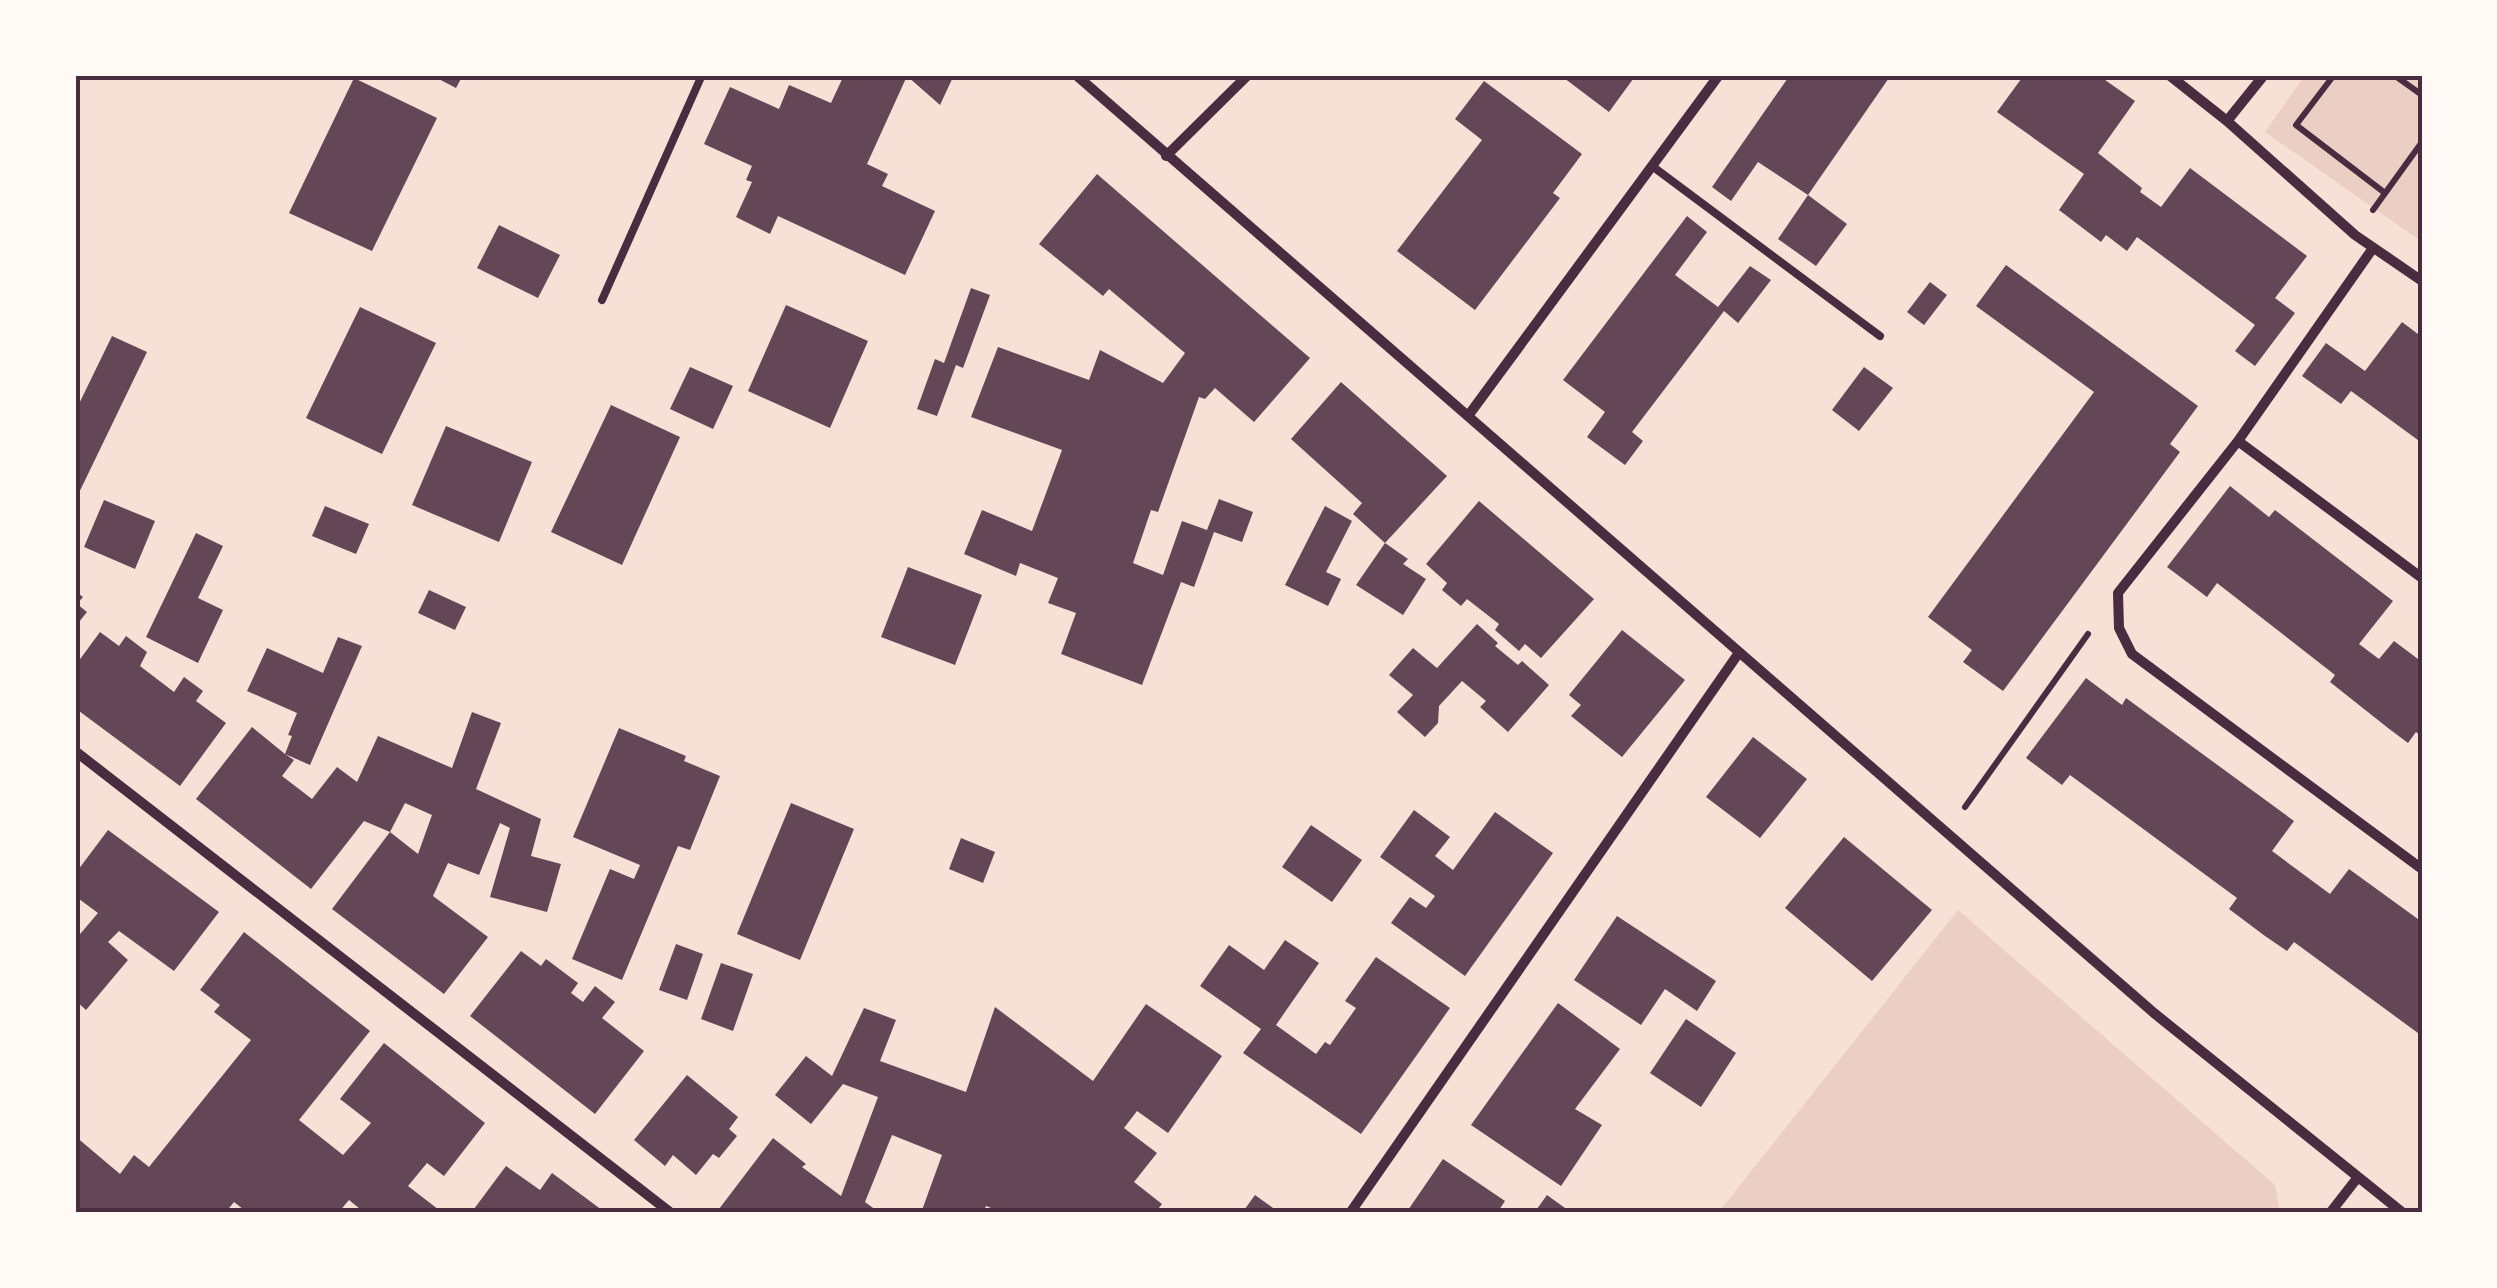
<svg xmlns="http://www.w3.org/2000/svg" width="2497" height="1288" font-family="'IBM Plex Sans',sans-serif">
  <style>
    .green { fill: #ebcfc5 }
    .building { fill: #644757; fill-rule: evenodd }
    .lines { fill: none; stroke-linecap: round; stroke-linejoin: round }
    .path { stroke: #4a2c40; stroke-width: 6 }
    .service { stroke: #4a2c40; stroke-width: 8 }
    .minor { stroke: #4a2c40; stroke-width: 10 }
    .neatline { fill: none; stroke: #4a2c40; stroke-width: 4 }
  </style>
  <rect width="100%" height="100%" fill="#f7e1d7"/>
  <path class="green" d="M2305,75h117v167l-157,-110z
    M1958,910l317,275 4,22 -4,6h-557z"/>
  <path class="building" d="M431,75h32l-7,13z
    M844,75h110l-14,30 -33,-29 -40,88 21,10 -6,12 53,25 -30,64 -127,-59 -8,18 -34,-17 16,-35 -6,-2 6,-14 -48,-22 26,-57 49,22 10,-24 42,18z
    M1560,75h76l-27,37z
    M1790,75h101l-83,120 -50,-33 -27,39 -19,-14z
    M2024,75h74l37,26 -37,52 44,35 -2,4 21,15 29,-39 117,88 -32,42 20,15 -40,53 -20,-15 20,-26 -118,-88 -10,14 -21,-16 -5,7 -42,-32 25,-36 -87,-62z
    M354,78l83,40 -65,133 -83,-38z
    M1484,81l98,73 -29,39 7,5 -85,112 -78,-59 85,-111 -27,-21z
    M1097,174l213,184 -56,64 -39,-34 -10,11 -6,-2 -41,115 -7,-2 -18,53 30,12 19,-54 25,9 12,-31 34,13 -11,30 -28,-10 -20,55 -13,-5 -39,103 -81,-31 15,-41 -28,-10 10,-25 -38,-15 -4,13 -52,-22 18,-44 50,21 30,-81 -91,-33 27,-70 91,33 11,-30 63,33 22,-30 -76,-64 -6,7 -64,-52z
    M1808,195l39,29 -31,42 -38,-27z
    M1687,216l20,16 -32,43 43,32 32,-41 21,14 -33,43 -14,-12 -92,121 11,9 -18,24 -38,-28 18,-25 -42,-32z
    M499,225l61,30 -22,43 -61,-30z
    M2006,265l192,141 -28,38 10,8 -177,239 -40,-29 9,-12 -44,-33 166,-225 -118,-86z
    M1930,282l17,13 -23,30 -17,-13z
    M971,288l19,7 -27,73 -7,-3 -19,51 -20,-7 18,-50 9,4z
    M786,305l82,36 -38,87 -82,-37z
    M360,307l76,36 -54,111 -76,-36z
    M2402,322l20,15v106l-71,-52 -10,13 -39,-28 24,-33 39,28z
    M112,336l35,16 -72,149v-89z
    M690,367l43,19 -20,43 -43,-20z
    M1864,367l29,21 -34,43 -27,-21z
    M1341,382l106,94 -62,67 -32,-29 9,-11 -71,-64z
    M611,405l69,32 -58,128 -71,-33z
    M446,426l86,36 -33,80 -87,-37z
    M2230,486l39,31 6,-7 118,91 -34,43 20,15 15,-18 28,21v75l-6,-5 -8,11 -20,-15 -58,-46 5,-7 -118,-92 -10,14 -40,-30z
    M104,500l51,21 -20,48 -51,-22z
    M1479,501l115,98 -53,59 -16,-14 -6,7 -24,-21 4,-6 -32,-25 -6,7 -19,-16 5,-7 -21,-19z
    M325,506l44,18 -13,30 -44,-18z
    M1325,506l27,15 -26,51 15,7 -13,27 -43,-21z
    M196,533l27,13 -25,52 25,12 -25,53 -52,-26z
    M1385,543l23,16 -5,5 23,15 -23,36 -47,-30z
    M908,567l74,28 -27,70 -74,-28z
    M429,590l37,17 -11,23 -37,-17z
    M75,591l8,6 -6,7 10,8 -12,15z
    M1477,624l21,19 -3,3 23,19 4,-4 27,24 -41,47 -28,-25 6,-6 -24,-20 -23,25 -1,17 -13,14 -28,-25 16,-17 -24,-20 24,-27 24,20z
    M1622,630l63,50 -63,77 -51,-41 10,-11 -12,-10z
    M100,632l19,14 7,-10 21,16 -7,14 34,26 10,-15 19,14 -7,10 30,22 -46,63 -105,-78v-42z
    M338,637l24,9 -52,119 -25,-11 9,6 -12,16 30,23 25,-32 20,15 21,-46 74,32 20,-56 29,11 -25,66 65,30 -10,37 30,8 -14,48 -57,-15 20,-69 -10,-5 -21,52 -31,-12 -15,33 55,41 -44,57 -112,-85 58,-77 -26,-11 -53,68 -115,-90 56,-72 33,27 7,-18 -4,-1 9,-22 -50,-22 20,-43 56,25zM405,803l27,12 -14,39 -28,-22z
    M2086,678l36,27 4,-7 168,123 -22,30 58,43 19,-25 73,53v114l-128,-94 -7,9 -22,-15 -36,-27 8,-11 -167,-123 -8,10 -36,-27z
    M619,728l67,28 -2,5 36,15 -30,74 -12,-4 -56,134 -50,-21 38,-90 24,10 6,-14 -67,-28z
    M1753,737l54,42 -47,59 -54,-41z
    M791,803l63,26 -54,131 -63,-26z
    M1414,810l36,27 -15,19 18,14 42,-58 58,41 -88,123 -74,-53 19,-26 16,11 9,-12 -55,-39z
    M1311,825l51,35 -30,42 -50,-35z
    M108,830l111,82 -45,59 -55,-40 -11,11 20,18 -42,50 -11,-10v-60l23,-27 -23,-17v-22z
    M1844,837l88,73 -60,71 -87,-73z
    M961,838l34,14 -12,31 -34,-14z
    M1617,916l99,65 -19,30 -32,-22 -24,36 -67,-45z
    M244,932l126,99 -71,89 44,35 28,-32 -31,-24 44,-56 101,80 -41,53 -17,-13 -19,23 35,27h-78l-16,-13 -11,13h-90l-14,-11 -9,11h-150v-77l45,38 14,-19 15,12 102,-127 -37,-28 6,-7 -20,-15z
    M1285,940l34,23 -43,62 40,29 9,-12 5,3 26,-37 -11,-7 31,-44 74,51 -89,126 -118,-81 18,-24 -61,-43 29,-41 35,25z
    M676,944l27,10 -16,46 -28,-10z
    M521,951l20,15 5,-7 32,24 -7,10 12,9 12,-16 20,16 -13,16 42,33 -49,63 -125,-98z
    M721,963l32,11 -20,57 -32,-12z
    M1558,1003l62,46 -45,60 27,16 -41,61 -90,-61z
    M1146,1004l76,52 -54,77 -31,-22 -13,17 33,25 -23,29 28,22 -7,9h-151l-18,-7 -3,7h-62l21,-58 -50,-20 -27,67 15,11h-164l57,-75 33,26 -4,3 39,29 37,-99 -35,-13 -32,40 -36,-29 31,-39 26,20 32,-68 32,12 -16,41 86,31 29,-85 98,74z
    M1686,1019l50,34 -35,54 -51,-34z
    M687,1075l51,42 -9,12 8,7 -18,22 -6,-4 -17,21 -23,-20 -8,11 -31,-26z
    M1443,1159l62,42 -8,12h-91z
    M506,1166l34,24 12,-17 54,40h-135z
    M1255,1195l25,18h-38z
    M1547,1195l25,18h-38z"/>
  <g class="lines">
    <path class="path" d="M2334,75l-38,50 89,68
      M2394,75l28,20
      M2373,210l49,-68
      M1965,807l123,-173"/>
    <path class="service" d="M1652,166l228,170
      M602,300l100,-225"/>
    <path class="minor" d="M1076,75l1078,938 249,200
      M2169,75l58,46 128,114 67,46
      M2227,121l37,-46
      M1166,156l82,-81
      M2373,248l-135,193 -120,152 1,35 13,26 290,215
      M1468,416l251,-341
      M2238,441l184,137
      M75,751l596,462
      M1350,1213l388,-559
      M2330,1213l28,-36"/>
  </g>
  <rect width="2497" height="1288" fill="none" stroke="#fffaf5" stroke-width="155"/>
  <rect x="78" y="78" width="2342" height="1132" class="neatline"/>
</svg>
